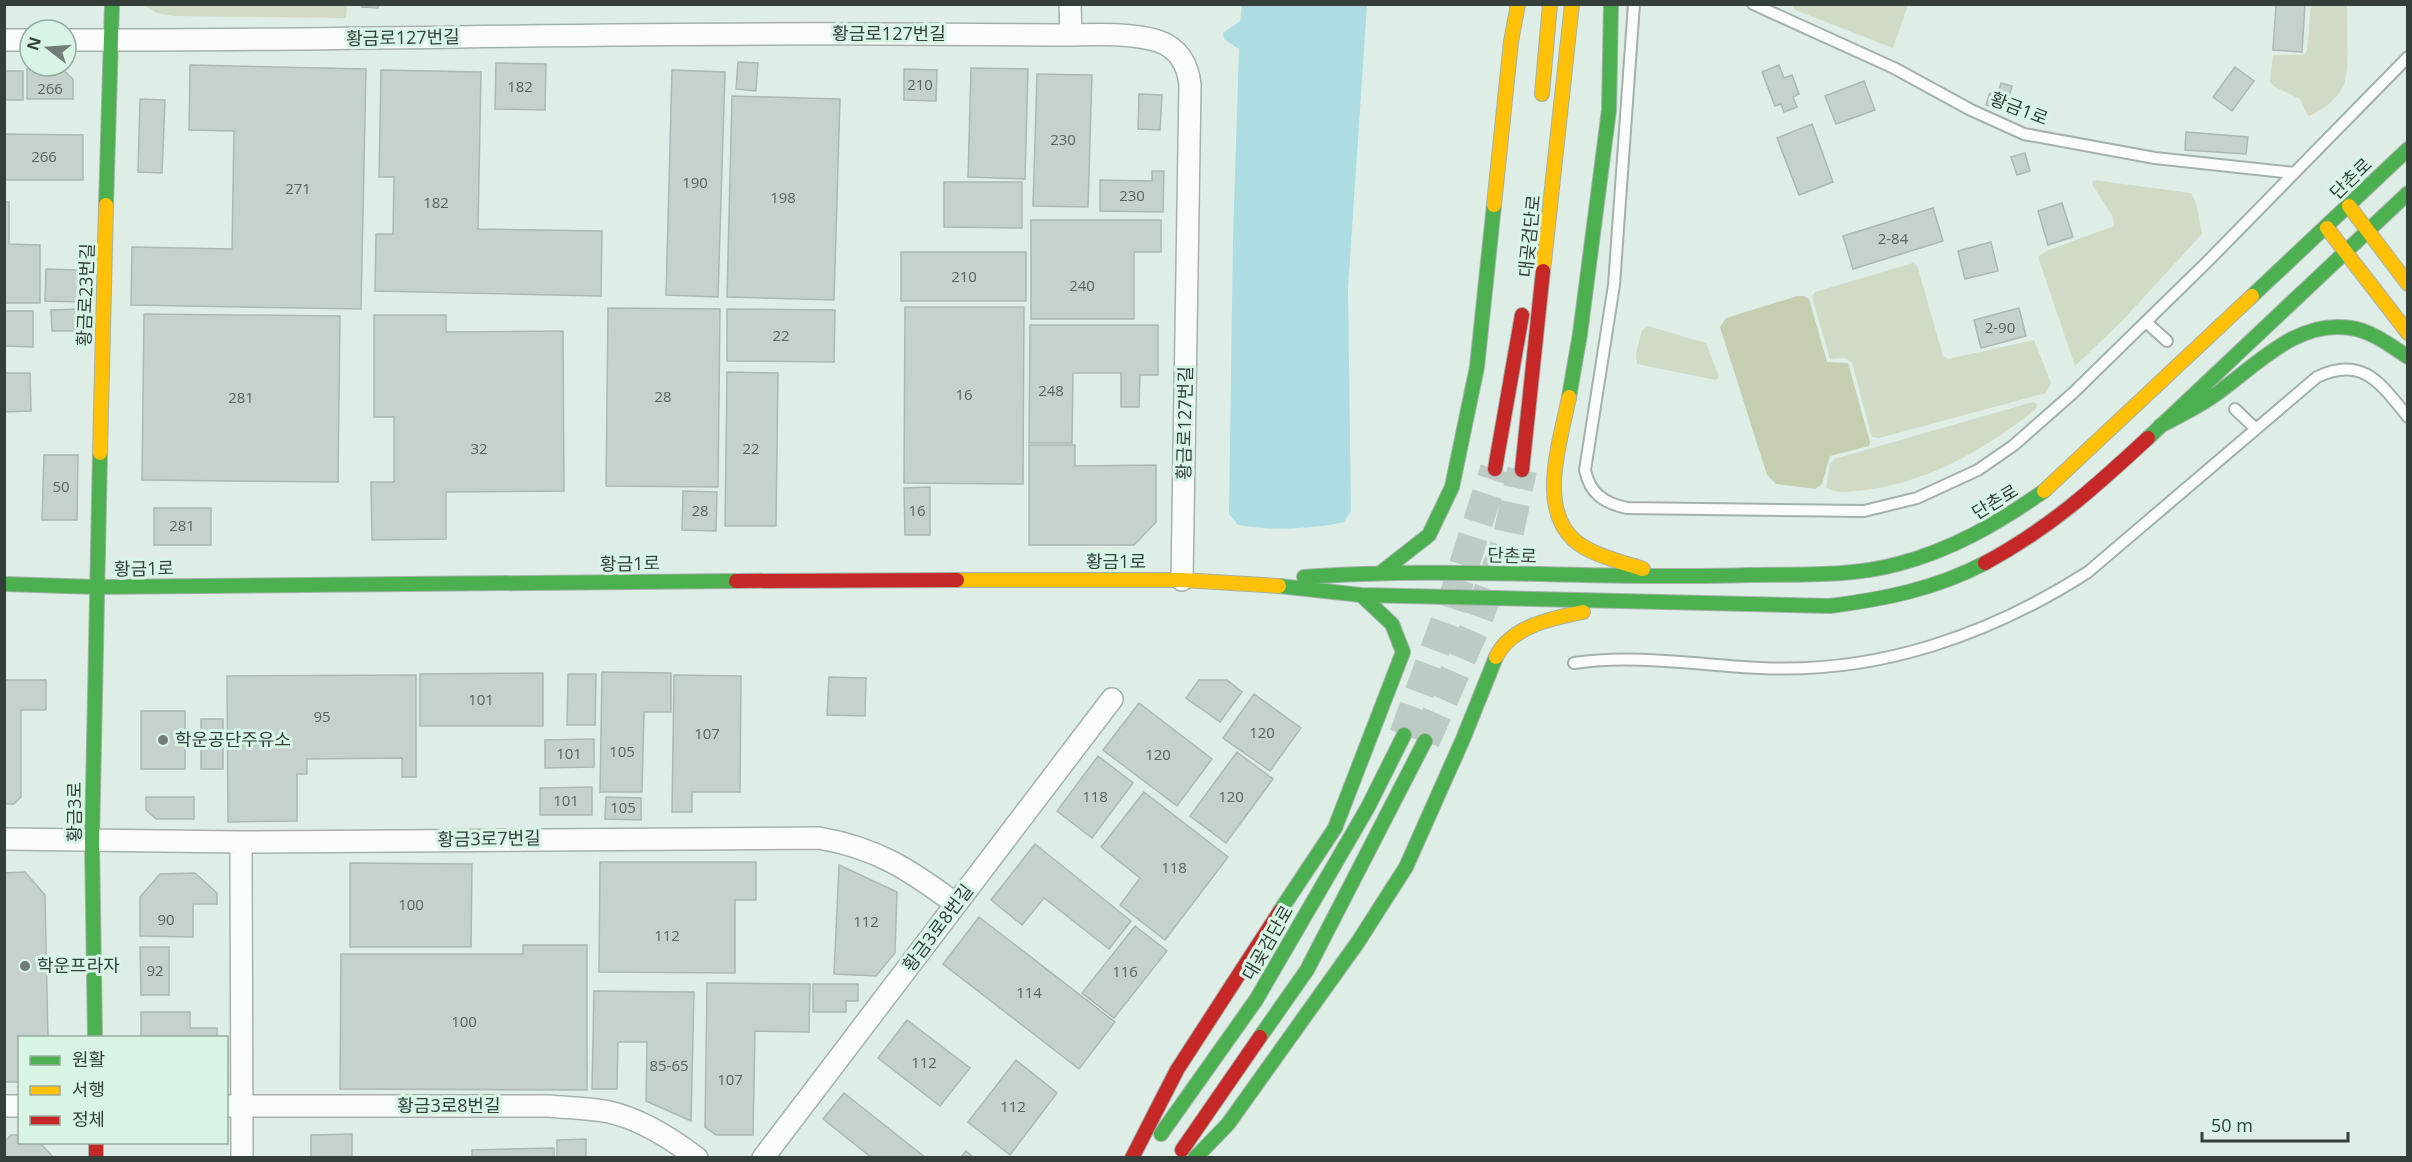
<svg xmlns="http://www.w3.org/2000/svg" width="2412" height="1162" font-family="'Open Sans','Noto Sans KR',sans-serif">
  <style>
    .green { fill: #d1dac5 }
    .forest { fill: #c5ceb0 }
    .water { fill: #addce2 }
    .building { fill: #c4d1cd; stroke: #abb8b4; stroke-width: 1.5 }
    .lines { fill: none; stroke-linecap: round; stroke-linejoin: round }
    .secondary-tunnel { stroke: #bccbc3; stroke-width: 30; stroke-dasharray: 30 15; stroke-linecap: butt }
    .lane-casing { stroke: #a4b1ab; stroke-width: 14 }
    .street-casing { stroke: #a4b1ab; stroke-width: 24 }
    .fast-casing { stroke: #a4b1ab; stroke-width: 16 }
    .slow-casing { stroke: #a4b1ab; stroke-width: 16 }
    .jam-casing { stroke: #a4b1ab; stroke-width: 16 }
    .lane { stroke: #fafcfb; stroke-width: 10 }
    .street { stroke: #fafcfb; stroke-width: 21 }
    .fast { stroke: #4caf50; stroke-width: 14 }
    .slow { stroke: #ffc107; stroke-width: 14 }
    .jam { stroke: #c62828; stroke-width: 14 }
    .poi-dot { fill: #707c76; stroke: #d8f4e5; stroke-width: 2 }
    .labels { text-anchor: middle; stroke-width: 6; stroke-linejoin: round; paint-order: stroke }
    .number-label { font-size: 15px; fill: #58645e }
    .street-label { font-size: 18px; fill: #343f39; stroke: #d8f4e5 }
    .poi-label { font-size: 18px; fill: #343f39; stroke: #d8f4e5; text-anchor: start }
  </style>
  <rect width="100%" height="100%" fill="#deeee6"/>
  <path class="green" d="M1791,4h117v1l-15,43 -98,-38z
    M144,5l203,-1v1l-1,13 -173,-2 -16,-3z
    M2311,5h36c-1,24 3,52 -2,76 -3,14 -24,32 -37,35l-8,-17 -25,-12 -5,-5 3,-27h30l4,-4z
    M2093,180l98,13 5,10 6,31 -80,87 -47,45 -37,-109 8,-6 68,-25 -1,-9 -21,-33z
    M1913,263l4,2 26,91 5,3 86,-19 17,43 -5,10 -167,45 -7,-1 -20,-74 -6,-5 -16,1 -18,-62 3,-5z
    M1648,326l58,17 13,34 -3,3 -79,-16 -1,-10 6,-24z
    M2033,402l4,2 -1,5c-51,41 -112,76 -179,82 -10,1 -23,3 -31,-4l4,-23 4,-5z"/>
  <path class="forest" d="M1797,296h7l5,3 18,63 21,1 22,79 -1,4 -39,10 -8,28 -7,5 -39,-5 -9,-9 -47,-148 6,-9z"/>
  <path class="water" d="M1242,5h125l-19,283 3,223 -7,11c-30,7 -76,9 -106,3l-9,-11 4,-276 6,-189 -15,-10 -1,-6 17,-12z"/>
  <path class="building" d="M362,4h16v4l-16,-1z
    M714,4h56v1z
    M2276,4h29l-3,48 -29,-2z
    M738,62l20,1 -2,28 -20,-2z
    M496,63l50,1 -1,46 -50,-1z
    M190,65l176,4 -5,240 -230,-4 1,-58 100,2 2,-118 -45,-1z
    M1779,65l5,13 8,-3 7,19 -6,3 4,10 -13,5 -3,-8 -6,2 -13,-34z
    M2235,67l19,14 -22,30 -19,-14z
    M971,68l57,1 -3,110 -57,-2z
    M27,69h35l11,10v20h-46z
    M904,69l33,1 -1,31 -32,-1z
    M381,70l100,2 -3,157 124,2 -1,65 -226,-5 1,-57h17l1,-57h-15z
    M672,70l53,2 -7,225 -52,-2z
    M4,71h19v29h-19z
    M1037,74l55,1 -4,132 -55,-1z
    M1864,81l11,29 -39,14 -11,-28z
    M2001,83l11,3 -7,24 -19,-5 4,-12 7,3z
    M1139,94l23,1 -2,35 -22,-1z
    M732,96l108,3 -6,201 -107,-3z
    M140,99l25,1 -3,73 -24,-1z
    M1812,124l21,58 -34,13 -22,-57z
    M2186,132l62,5 -2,17 -61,-4z
    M4,134l79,1v45h-79z
    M2025,153l5,18 -13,4 -6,-18z
    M1152,171h12l-1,41 -63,-1v-31l52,1z
    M944,182h78v46l-78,-1z
    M4,202h5v42l31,1v58h-36z
    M2062,203l11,34 -25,8 -10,-34z
    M1933,208l10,33 -90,28 -10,-33z
    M1031,220h130v32h-27v67h-103z
    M1991,242l7,29 -33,8 -7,-28z
    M901,252h125v49h-125z
    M46,269l34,1 -1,32 -34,-1z
    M905,307h119l-1,177 -119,-1z
    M608,308l112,1 -2,178 -112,-1z
    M2019,308l7,28 -45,12 -7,-28z
    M81,309v22h-29l-1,-21z
    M727,309l108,1 -1,52 -107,-1z
    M4,311h29v36l-29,-1z
    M144,314l196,2 -2,166 -196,-2z
    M374,315h72v17l117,-1 1,160 -118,1v47l-74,1 -1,-58h23v-65h-20z
    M1030,325h128v50h-18l-1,32h-18v-34h-48l-1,70h-43z
    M727,372l51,1 -2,153h-51z
    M4,373h26l1,38 -27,1z
    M1029,445h46v21l81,-1v57l-22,23h-105z
    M44,455h34l-1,65h-35z
    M930,487v48h-25l-1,-47z
    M683,491l34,1 -1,39 -34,-1z
    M154,508h57v37h-57z
    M602,672l69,1v39h-27l-2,80h-42z
    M543,673v53h-123v-52z
    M568,674h28l-1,51h-28z
    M416,675v102h-14v-19l-95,1v15h-10v47l-69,1 -1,-146z
    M674,675l67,1 -1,116h-48v20h-20z
    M829,677l37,1 -1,38 -38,-1z
    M4,680h42v30h-25v87l-7,7h-10z
    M1199,680h28l15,12 -22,30 -34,-24z
    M1254,694l47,34 -31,43 -47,-33z
    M1139,703l73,56 -35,47 -74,-56z
    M141,711h44v58h-44z
    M201,719h22v50h-22z
    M594,739v28l-49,1v-28z
    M1237,752l36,27 -47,64 -36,-27z
    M1098,756l35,27 -41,55 -35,-27z
    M592,787v28h-52v-27z
    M1144,792l84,65 -63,83 -45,-35 20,-27 -39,-31z
    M146,797h48v22h-38l-10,-9z
    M606,797l35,1v22l-36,-1z
    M1035,844l96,77 -22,28 -65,-51 -22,27 -31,-25z
    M600,862h156v38h-21v73l-136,-1z
    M350,863l122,1 -1,83h-121z
    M839,865l58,27 -2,61 -19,23 -42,-2z
    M25,872l20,23 3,143h-28v44h-16v-209z
    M195,873l22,20v11h-24v33l-53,-1v-39l20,-23z
    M979,917l136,105 -36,47 -136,-105z
    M1135,926l32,25 -53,67 -32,-25z
    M523,945h64v145l-247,-1 1,-135h182z
    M140,947h29v48h-28z
    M707,983l103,1 -1,48 -54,-1 -2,104h-37l-11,-8z
    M813,984h45v17h-12v11h-33z
    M594,991l100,1 -3,129 -45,-20 1,-59h-29l-1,47h-25z
    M141,1012h49v16h27v10h-76z
    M907,1020l63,48 -30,38 -62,-48z
    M1016,1060l41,33 -47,62 -42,-33z
    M844,1093l82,65h-54l-49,-39z
    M352,1134v24h-41v-23z
    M11,1135h9v7h19l15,16h-50v-16z
    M586,1139v19h-29v-18z
    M554,1148v10h-82v-8z
    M966,1151l8,7h-14z"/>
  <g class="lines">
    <path class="secondary-tunnel" d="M1404,735l45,-123 46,-143
      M1425,741l50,-114 32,-86 15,-71"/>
    <g class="lane-casing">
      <path id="lane" d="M1634,4l-20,281 -29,185c5,24 19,33 42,38l237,3 53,-13 61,-28 36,-25 59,-52 134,-131 201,-205
        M1753,4l141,64 77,42 53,24 131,24 139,15
        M2146,322l21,19
        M2235,409l20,19
        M1574,663c61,-9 125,2 186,5 118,6 230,-33 328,-96l229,-195c46,-22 64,7 91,40"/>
    </g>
    <g class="street-casing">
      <path id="street" d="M1070,4l1,31
        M4,40h26
        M66,40c274,1 547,-8 821,-6 58,0 116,1 174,1 31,0 68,-3 97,6 21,7 30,24 32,44l-8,495
        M4,839l237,3 578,-4c58,10 91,32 137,66
        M241,842l1,316
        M4,1106h16
        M226,1106h322c20,2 41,2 61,6 32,7 63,27 88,46
        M763,1158l349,-459"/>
    </g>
    <g class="fast-casing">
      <path id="fast" d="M106,205l6,-201
        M2252,296l156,-147
        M1569,397l11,-63 29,-224 2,-106
        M2160,426c19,-10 38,-19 56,-32 41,-29 81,-75 135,-66 21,3 40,18 57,29
        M2148,438l260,-245
        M1383,571l46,-36 23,-48 25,-120 17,-162
        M1304,577c148,-11 297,3 445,-2 50,-1 101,2 149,-11 54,-14 100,-41 146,-73
        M4,584l92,3 640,-6
        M1279,586l82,9 469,11c55,-7 105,-17 155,-43
        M1280,911l55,-83 68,-176 -11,-28 -31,-29
        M1260,1037l47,-67 118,-229
        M95,1038l-3,-198 8,-387
        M1161,1134l95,-134 112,-193 36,-72
        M1195,1158l33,-34 130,-182 48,-75 57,-128 33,-82"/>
    </g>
    <g class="slow-casing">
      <path id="slow" d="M1542,94l8,-90
        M1494,205l17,-163 7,-38
        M2349,206l59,78
        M2327,228l81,105
        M1543,271l29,-267
        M1569,397c-8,43 -32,109 5,143 17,15 48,22 69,29
        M100,453l6,-248
        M2044,491l208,-195
        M957,580h225l97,6
        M1496,657c15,-31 57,-39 87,-45"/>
    </g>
    <g class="jam-casing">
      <path id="jam" d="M1495,469l27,-154
        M1522,470l21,-199
        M1985,563c65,-35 109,-75 163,-125
        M736,581l221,-1
        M96,1142v16
        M1182,1150l78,-113
        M1132,1158l45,-88 103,-159"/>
    </g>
    <use href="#lane" class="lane"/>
    <use href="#street" class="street"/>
    <use href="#fast" class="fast"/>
    <use href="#slow" class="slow"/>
    <use href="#jam" class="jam"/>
  </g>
  <g class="poi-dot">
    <circle cx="163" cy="740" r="6"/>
    <circle cx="25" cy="966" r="6"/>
  </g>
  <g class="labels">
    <g class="number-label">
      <text x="920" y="90">210</text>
      <text x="520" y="92">182</text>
      <text x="50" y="94">266</text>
      <text x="1063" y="145">230</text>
      <text x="44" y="162">266</text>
      <text x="695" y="188">190</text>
      <text x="298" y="194">271</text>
      <text x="1132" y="201">230</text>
      <text x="783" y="203">198</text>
      <text x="436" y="208">182</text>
      <text x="1893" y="244">2-84</text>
      <text x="964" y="282">210</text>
      <text x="1082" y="291">240</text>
      <text x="2000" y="333">2-90</text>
      <text x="781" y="341">22</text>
      <text x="1051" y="396">248</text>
      <text x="964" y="400">16</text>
      <text x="663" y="402">28</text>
      <text x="241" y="403">281</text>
      <text x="479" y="454">32</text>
      <text x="751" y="454">22</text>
      <text x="61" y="492">50</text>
      <text x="700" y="516">28</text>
      <text x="917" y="516">16</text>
      <text x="182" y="531">281</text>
      <text x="481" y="705">101</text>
      <text x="322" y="722">95</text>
      <text x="1262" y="738">120</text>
      <text x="707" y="739">107</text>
      <text x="622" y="757">105</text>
      <text x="569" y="759">101</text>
      <text x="1158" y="760">120</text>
      <text x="1095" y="802">118</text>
      <text x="1231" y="802">120</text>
      <text x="566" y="806">101</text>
      <text x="623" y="813">105</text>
      <text x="1174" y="873">118</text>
      <text x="411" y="910">100</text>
      <text x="166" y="925">90</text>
      <text x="866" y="927">112</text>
      <text x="667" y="941">112</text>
      <text x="155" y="976">92</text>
      <text x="1125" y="977">116</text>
      <text x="1029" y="998">114</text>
      <text x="464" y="1027">100</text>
      <text x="924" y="1068">112</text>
      <text x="669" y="1071">85-65</text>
      <text x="730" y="1085">107</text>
      <text x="1013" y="1112">112</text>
    </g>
    <g class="street-label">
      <text x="889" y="40">황금로127번길</text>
      <text transform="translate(403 38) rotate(-1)" y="6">황금로127번길</text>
      <text transform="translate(2019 109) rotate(21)" y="6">황금1로</text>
      <text transform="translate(2351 179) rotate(-44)" y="6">단촌로</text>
      <text transform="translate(1530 236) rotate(-84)" y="6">대곶검단로</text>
      <text transform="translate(86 295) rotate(-88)" y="6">황금로23번길</text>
      <text transform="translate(1185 423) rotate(-89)" y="6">황금로127번길</text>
      <text transform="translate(1995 502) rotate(-31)" y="6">단촌로</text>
      <text transform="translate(1512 556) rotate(2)" y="6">단촌로</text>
      <text x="1116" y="568">황금1로</text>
      <text transform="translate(630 564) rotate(-1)" y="6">황금1로</text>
      <text transform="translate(144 569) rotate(-1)" y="6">황금1로</text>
      <text transform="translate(75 812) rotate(-90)" y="6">황금3로</text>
      <text transform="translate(489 839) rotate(-1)" y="6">황금3로7번길</text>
      <text transform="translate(938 928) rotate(-53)" y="6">황금3로8번길</text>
      <text transform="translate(1268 943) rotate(-60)" y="6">대곶검단로</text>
      <text x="449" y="1112">황금3로8번길</text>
    </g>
    <g class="poi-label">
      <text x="175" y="746">학운공단주유소</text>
      <text x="37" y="972">학운프라자</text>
    </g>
  </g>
  <rect width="2412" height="1162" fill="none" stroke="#343f39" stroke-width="12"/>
  <rect x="18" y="1036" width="210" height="108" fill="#d8f4e5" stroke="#96aca0" stroke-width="1.5"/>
  <rect x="30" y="1056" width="30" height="9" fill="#4caf50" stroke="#96aca0" stroke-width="1.5"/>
  <text x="72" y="1066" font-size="18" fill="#343f39">원활</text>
  <rect x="30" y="1086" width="30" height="9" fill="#ffc107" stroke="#96aca0" stroke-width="1.5"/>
  <text x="72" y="1096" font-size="18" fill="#343f39">서행</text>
  <rect x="30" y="1116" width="30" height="9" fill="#c62828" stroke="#96aca0" stroke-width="1.5"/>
  <text x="72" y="1126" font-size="18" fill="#343f39">정체</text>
  <g transform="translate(48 48) rotate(287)"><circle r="28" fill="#d8f4e5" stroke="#96aca0" stroke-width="1.5"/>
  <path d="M0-4.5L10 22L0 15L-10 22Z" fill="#707c76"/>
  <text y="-9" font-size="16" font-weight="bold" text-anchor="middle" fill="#343f39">N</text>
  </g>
  <path d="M2202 1132v9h146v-9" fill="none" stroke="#343f39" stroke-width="3"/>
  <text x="2211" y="1132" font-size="18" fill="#343f39" stroke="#d8f4e5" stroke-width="4.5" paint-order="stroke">50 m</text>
</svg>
